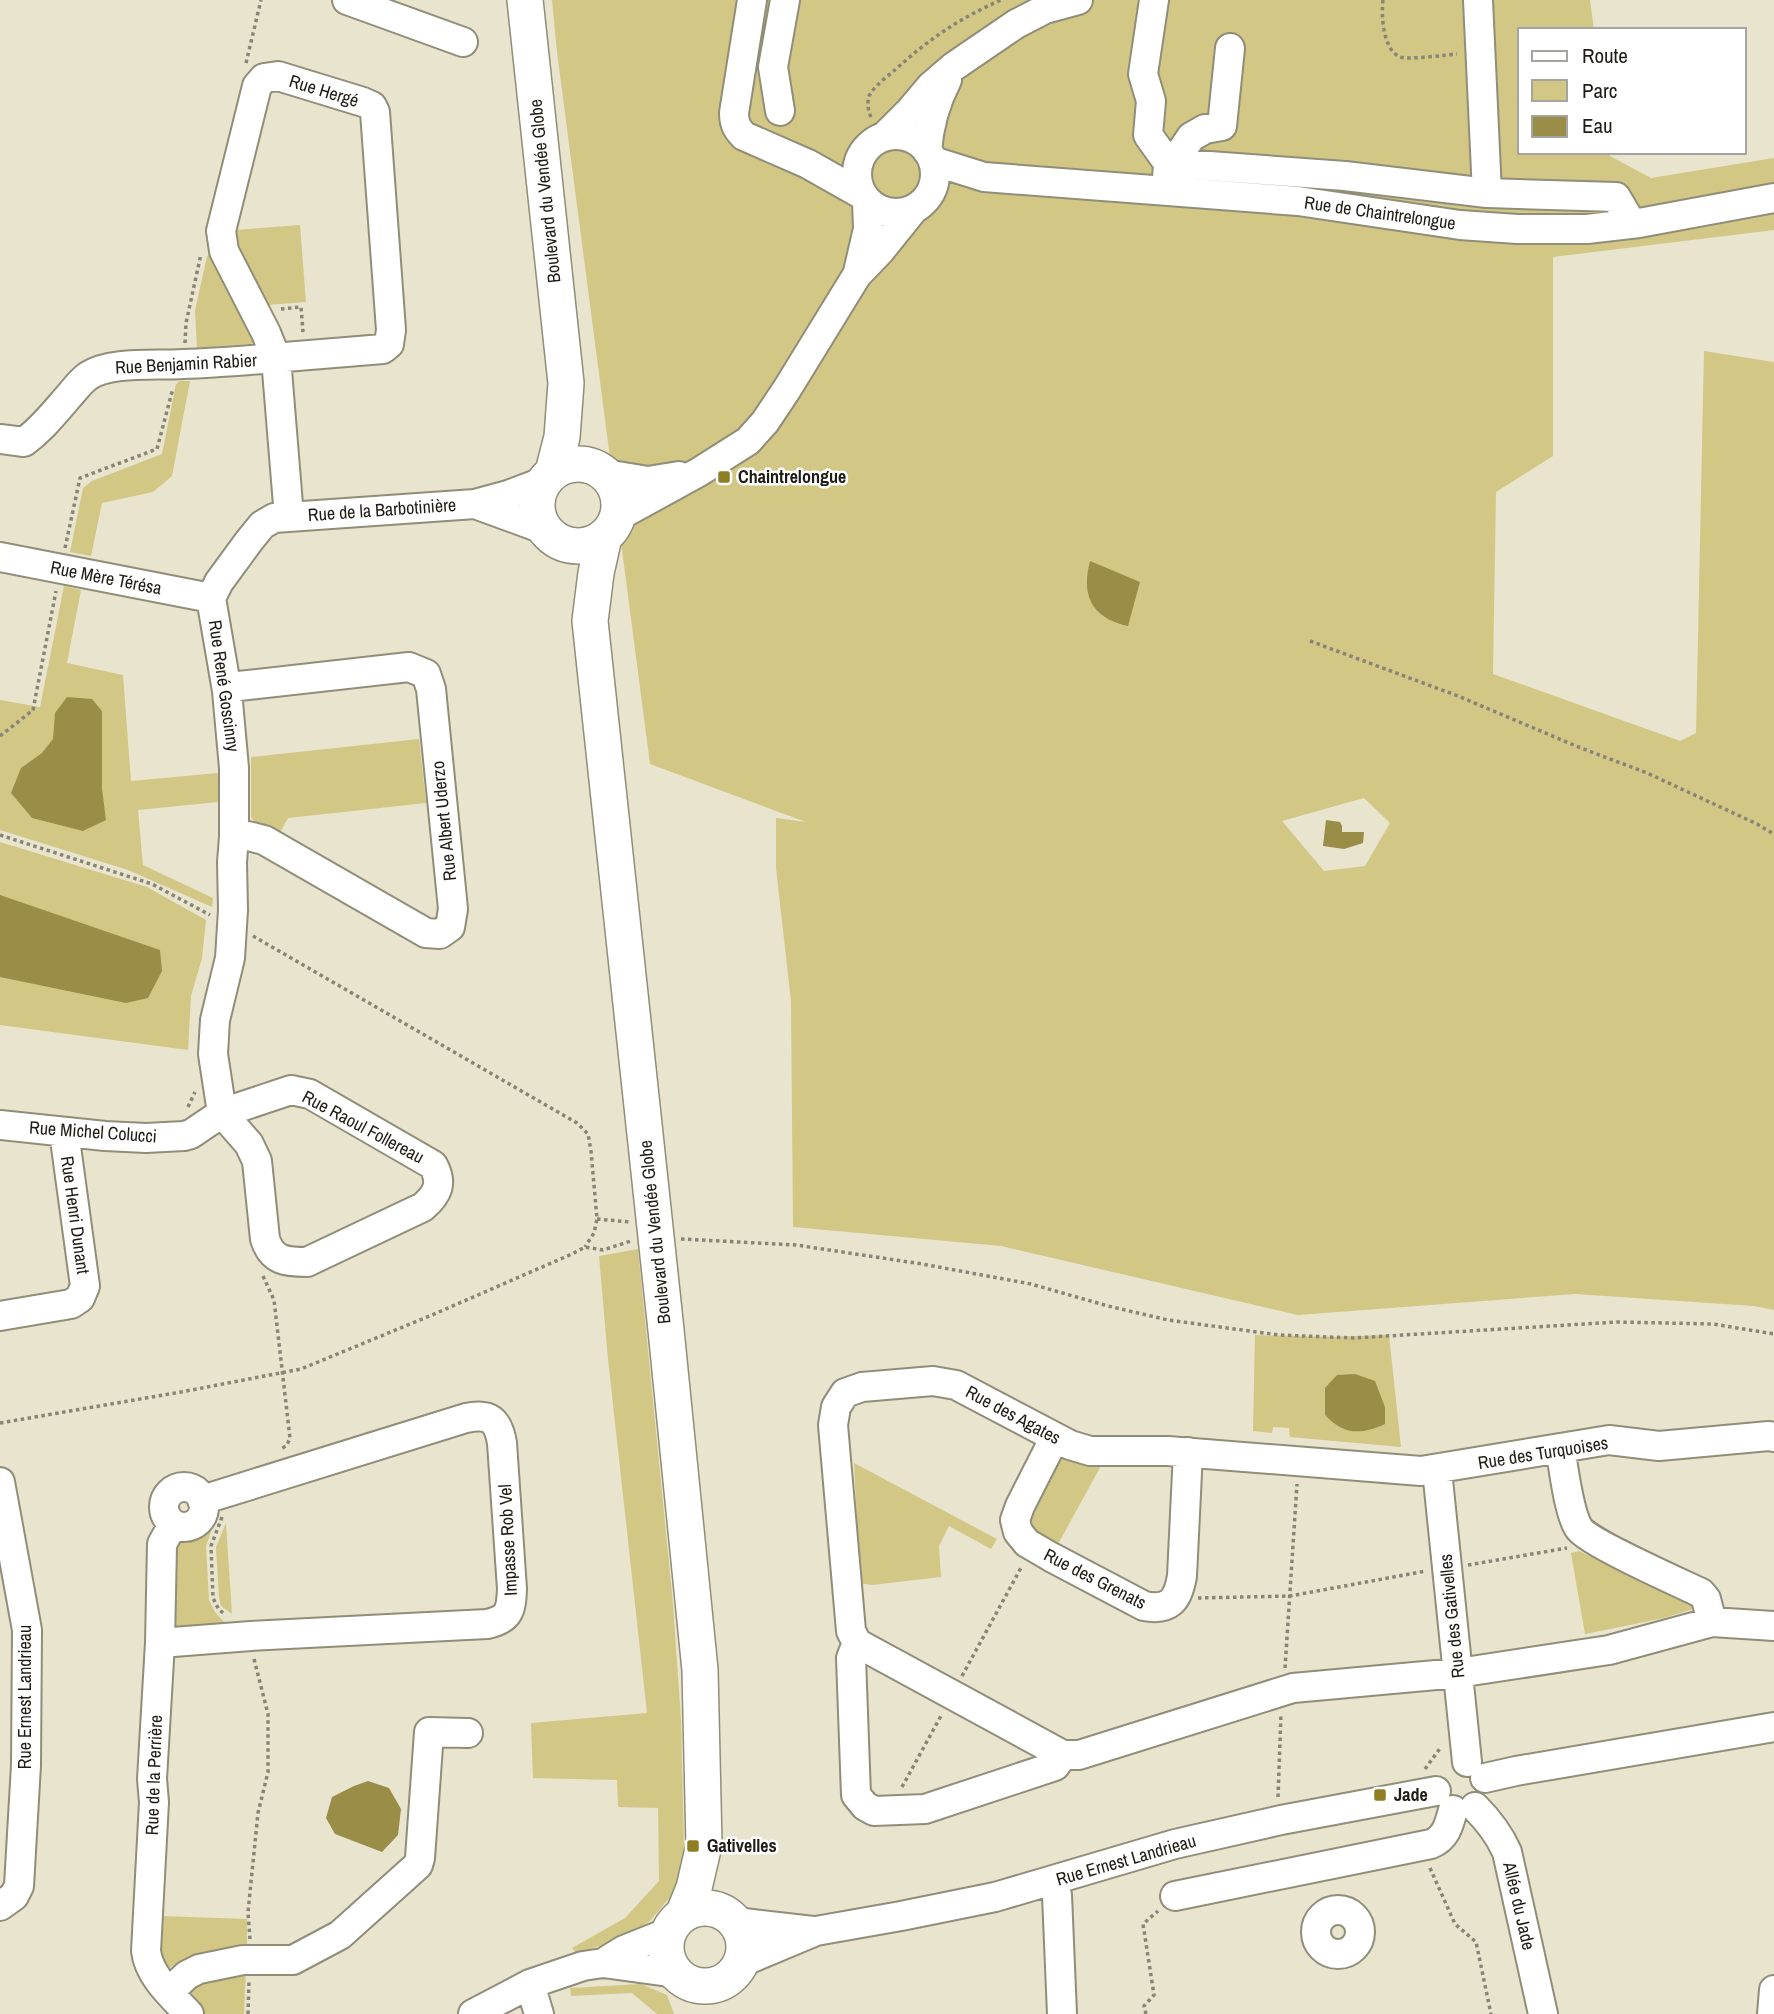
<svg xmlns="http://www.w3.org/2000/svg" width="1774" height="2014" font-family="'Archivo Narrow',sans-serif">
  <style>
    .green { fill: #d2c785; fill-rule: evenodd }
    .water { fill: #998d48 }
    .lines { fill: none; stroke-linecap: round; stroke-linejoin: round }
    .minor-casing { stroke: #908d78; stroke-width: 32 }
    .major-casing { stroke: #908d78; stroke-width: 38 }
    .path { stroke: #888576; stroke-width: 3.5; stroke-dasharray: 3.5 3.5; stroke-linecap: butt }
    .minor { stroke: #fff; stroke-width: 28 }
    .major { stroke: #fff; stroke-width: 35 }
    .poi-dot { fill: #8d7e24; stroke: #fff; stroke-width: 2.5 }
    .labels { text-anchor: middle; stroke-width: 5; stroke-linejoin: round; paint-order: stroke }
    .street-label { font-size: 18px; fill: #1e1c14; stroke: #fff }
    .poi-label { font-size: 18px; font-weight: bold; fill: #1e1c14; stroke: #fff; text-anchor: start }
  </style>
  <rect width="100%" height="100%" fill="#e8e4ce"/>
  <path class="green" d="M552,0h1038l4,30h-74v122h90v4l41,22 123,-20v72l-221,27v199l-57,36 -3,182 187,67 16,-8 8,-382 70,11v948l-20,-4 -179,-12 -277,21 -297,-69 -208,-19 -2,-226 -15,-133v-50l30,4 -156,-58 -93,-712zM1364,798l26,25 -25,43 -41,5 -42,-50z
    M300,225l6,77 -39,3 -32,-60v-15z
    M215,253l41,89 -5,2 -54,4 -2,-37 12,-55z
    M180,381h10l-18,95 -19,16 -51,11 -11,53 -21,-4 13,-64 9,-7 70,-27 14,-70z
    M64,586l17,4 -14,73 56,12 8,106 87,-8v29l-80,8 5,55 70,33 -1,9 -84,-37 -128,-40v-130l40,7z
    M419,739l7,64 -138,15 -7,13c-11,1 -24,-4 -30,-14v-60z
    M0,842l147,45 59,33 -4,38 -11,38 -3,54 -188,-25z
    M638,1249l35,355 8,116 3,126 -2,30 -7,15 -25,30 -13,9 -20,11 -41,12 -4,-5 53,-30 34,-37 -1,-73 -40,-1 -1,-27 -84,-2 -2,-55 116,-10 -39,-354 -9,-103z
    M1255,1335l76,2 58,-2 12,112 -111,-10 -1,-9 -16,-1 -1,6 -19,-2z
    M1053,1452l23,10h27l-46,84 -32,-18z
    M854,1463l143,76 -6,10 -42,-23 -10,20 2,31 -69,8 -12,-2z
    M220,1506l-14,40 3,54 6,12 8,9 9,6 -62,6 4,-93c24,-11 28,-6 40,-32z
    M226,1523l6,91 -11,-8 -2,-9 -3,-50z
    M1579,1551l112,54 2,4 -29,9 -79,16 -14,-81z
    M161,1916l86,3v30l-38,4 -26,6 -14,9 -5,-4v-6l-3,-7z
    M246,1968l-2,46h-47l-11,-22 3,-8z
    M641,1984l26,11 7,19h-17l-25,-21 -61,3 -1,-8z"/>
  <path class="water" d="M1090,561l50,21 -12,44c-37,-8 -47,-31 -38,-65z
    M67,697l25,2 10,12v78l4,31 -23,11 -51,-13 -21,-25 10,-25 21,-15 11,-14 2,-26z
    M1326,820l14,2 2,4v6h22l-1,11 -19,6 -21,-3z
    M0,895l160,55 2,21 -14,27 -22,5 -126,-26z
    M1355,1374l20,7 10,26v17c-25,11 -41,11 -60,-9v-27l12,-13z
    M368,1781l21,7 12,21 -3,26 -16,17 -47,-18 -9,-16 6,-21 22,-11z"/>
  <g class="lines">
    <g class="minor-casing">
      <path id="minor" d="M347,0l116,42
        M752,0l-18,113c0,11 3,16 10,23l64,28 53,30
        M1154,0l-11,74 8,27 -3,34 20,28 -1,17
        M1478,0l9,193
        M780,111l-7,-44 12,-67
        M857 174a39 39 0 1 1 78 0a39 39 0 1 1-78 0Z
        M885,136l24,-24 22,-26 22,-19 63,-43 29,-15 33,-9
        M927,151c2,-26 8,-48 20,-71
        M933,161l51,16 314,24 162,24 57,4h70l52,-6 135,-25
        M1168,163l177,13 142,17 129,4 16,27
        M1168,163l13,-11 10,-15 14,-8 17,-3 8,-78
        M858,272l10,-43 -1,-28
        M0,439l24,3c18,-13 31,-30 45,-46 6,-7 12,-15 19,-20 23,-15 67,-10 95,-12 34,-1 68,-4 102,-7l98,-8 6,-5 2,-14 -16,-218 -3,-6 -9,-4 -85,-26 -14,2 -7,8 -36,145 3,20 42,82 10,25 13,159
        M605,474l43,7 31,-5
        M475,504l71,26
        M617,517l82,-45 49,-31 17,-19 22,-33 70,-114 23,-24 33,-41
        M0,557l211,41
        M227,691l12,-5 170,-19 17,7 5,15 22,220 -3,18 -10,7 -14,-1 -162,-93 -16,-4 -14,1
        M222,1113l-9,-59 2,-34 15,-62 3,-48 -1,-48 2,-25v-69l-7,-77 -16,-93 8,-16 30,-41 13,-16 12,-7 201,-14 33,-9 37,-14
        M0,1125l105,11 41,2 38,-2 7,-2 31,-21 69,-23 19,4 123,71c10,18 5,29 -10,42l-116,55c-21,0 -35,-1 -42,-23l-8,-78 -8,-17 -27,-31
        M0,1316l71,-12 9,-6 5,-12 -21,-154
        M1055,1437l-35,69 -5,14 3,12 9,11 24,14 93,49c26,5 34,-6 38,-30l6,-124
        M1774,1437l-5,-1 -110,10 -50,-6 -188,31 -253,-20h-78l-20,-6 -114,-60 -23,-4 -71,6 -17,6 -9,14 -3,18 18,206 6,12 206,112h16l214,-67 165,-15 151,-23 103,-28 62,4
        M1560,1448c4,21 8,61 18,79 7,14 102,56 123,66l5,6 6,23
        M1437,1470l30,292
        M0,1482l27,148 -1,135 -7,121 -5,10 -14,10
        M164 1507a20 20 0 1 1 40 0a20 20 0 1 1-40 0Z
        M173,1524l-11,20 -2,99 -8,136 2,23 -8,149c3,25 26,45 43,63
        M160,1643l91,-7 236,-12c23,-5 24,-14 25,-35l-10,-146c-4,-23 -12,-30 -36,-25l-264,82
        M857,1643l-6,15 5,137 9,11 9,5 51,-2 130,-43 8,-11
        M1485,1778l31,-7 258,-44
        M1475,1807c14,14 24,27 32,45l36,162
        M1053,1881l4,14 5,119
        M1175,1896l256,-52c15,-6 18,-19 22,-34
        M1316 1932a22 22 0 1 1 44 0a22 22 0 1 1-44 0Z
        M736,1922l77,9
        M742,1962l74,-31 85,-15 94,-19 180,-53 106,-24 155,-29
        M603,1963l21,-13 45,-18
        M530,1984l9,30
        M169,1992l18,-17 12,-6 44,-9h50l47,-25 78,-70 2,-7 9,-126 39,1
        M473,2014l57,-30 53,-18 20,-3 73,10
        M1772,2014l2,-24"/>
    </g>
    <g class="major-casing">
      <path id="major" d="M525,0l41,383 -4,54 -9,35
        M537 505a41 41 0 1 1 82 0a41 41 0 1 1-82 0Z
        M604,537l-8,36 -6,48 76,709 34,340 4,175 -10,43 -11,27
        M666 1947a39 39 0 1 1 78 0a39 39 0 1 1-78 0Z"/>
    </g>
    <path class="path" d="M1383,0c-2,15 0,50 17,57 8,3 46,-2 57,-3
      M246,63l15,-63
      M871,117c-3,-6 -4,-15 -2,-21 6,-11 18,-19 27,-27 33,-30 64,-51 105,-69
      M281,309l20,-2 2,25
      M185,343l1,-20 15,-69
      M65,548l15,-70 77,-29 16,-61
      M1310,641l148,55 118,50 71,27 110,51 17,10
      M0,736l33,-26 23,-119
      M0,835l152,49 58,31
      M253,936l324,187 11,11 3,17 6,68 -3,14 -9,14
      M188,1107l7,-15
      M597,1219l33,3
      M681,1239l115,6 126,19 109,20 77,22 60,14 111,15 75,3 263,-16 96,2 61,10
      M263,1276l11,24 16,138 -3,7 -7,5
      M0,1423l181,-31 120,-23 131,-54 140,-61 13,-7 18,3 28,-9
      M222,1517l-11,29 2,52 6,12 6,4
      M1468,1565l99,-17
      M1198,1598l92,-2 136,-25
      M1285,1668l12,-184
      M962,1676l60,-110
      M1425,1769l16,-22
      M902,1787l40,-73
      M1278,1797l3,-83
      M1430,1868l25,56 21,18 15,72
      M250,1939l-2,-27 10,-99 10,-41v-58l-14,-55
      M248,2014l1,-33
      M1146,2014l-2,-8 10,-11 -11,-71 15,-13"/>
    <use href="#minor" class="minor"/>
    <use href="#major" class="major"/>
  </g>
  <g class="poi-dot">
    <rect x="717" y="470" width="14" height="14" rx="3.5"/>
    <rect x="1373" y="1788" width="14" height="14" rx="3.5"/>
    <rect x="686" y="1839" width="14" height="14" rx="3.5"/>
  </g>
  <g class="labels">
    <g class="street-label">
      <text transform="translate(324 91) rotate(17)" y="6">Rue Hergé</text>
      <text transform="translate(545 191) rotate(-96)" y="6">Boulevard du Vendée Globe</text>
      <text transform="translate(1380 213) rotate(8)" y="6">Rue de Chaintrelongue</text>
      <text transform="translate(186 364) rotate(-3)" y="6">Rue Benjamin Rabier</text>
      <text transform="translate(382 510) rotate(-4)" y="6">Rue de la Barbotinière</text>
      <text transform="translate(106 578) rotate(11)" y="6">Rue Mère Térésa</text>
      <text transform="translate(224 686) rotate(82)" y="6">Rue René Goscinny</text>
      <text transform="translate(444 821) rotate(-96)" y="6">Rue Albert Uderzo</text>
      <text transform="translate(363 1127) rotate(28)" y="6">Rue Raoul Follereau</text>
      <text transform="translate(93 1132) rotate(4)" y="6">Rue Michel Colucci</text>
      <text transform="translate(75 1215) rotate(82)" y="6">Rue Henri Dunant</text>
      <text transform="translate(655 1232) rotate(-96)" y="6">Boulevard du Vendée Globe</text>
      <text transform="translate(1013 1415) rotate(28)" y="6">Rue des Agates</text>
      <text transform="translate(1543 1453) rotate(-9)" y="6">Rue des Turquoises</text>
      <text transform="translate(508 1540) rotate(-93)" y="6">Impasse Rob Vel</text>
      <text transform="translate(1095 1579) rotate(27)" y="6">Rue des Grenats</text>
      <text transform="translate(1452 1616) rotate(-96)" y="6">Rue des Gativelles</text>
      <text transform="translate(25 1697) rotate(-90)" y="6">Rue Ernest Landrieau</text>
      <text transform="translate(154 1775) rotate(-88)" y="6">Rue de la Perrière</text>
      <text transform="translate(1126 1860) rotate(-16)" y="6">Rue Ernest Landrieau</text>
      <text transform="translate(1519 1906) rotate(77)" y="6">Allée du Jade</text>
    </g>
    <g class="poi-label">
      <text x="738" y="483">Chaintrelongue</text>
      <text x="1394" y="1801">Jade</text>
      <text x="707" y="1852">Gativelles</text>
    </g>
  </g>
  <rect x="1518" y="28" width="228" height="126" fill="#ffffff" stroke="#a5a4a1" stroke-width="2"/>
  <rect x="1532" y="51" width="35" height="10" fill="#ffffff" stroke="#a5a4a1" stroke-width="2"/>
  <text x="1582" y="63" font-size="21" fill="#1e1c14">Route</text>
  <rect x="1532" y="80" width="35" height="21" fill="#d2c785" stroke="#a5a4a1" stroke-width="2"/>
  <text x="1582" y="98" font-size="21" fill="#1e1c14">Parc</text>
  <rect x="1532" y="116" width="35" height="21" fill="#998d48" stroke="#a5a4a1" stroke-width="2"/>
  <text x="1582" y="133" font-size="21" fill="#1e1c14">Eau</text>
</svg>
